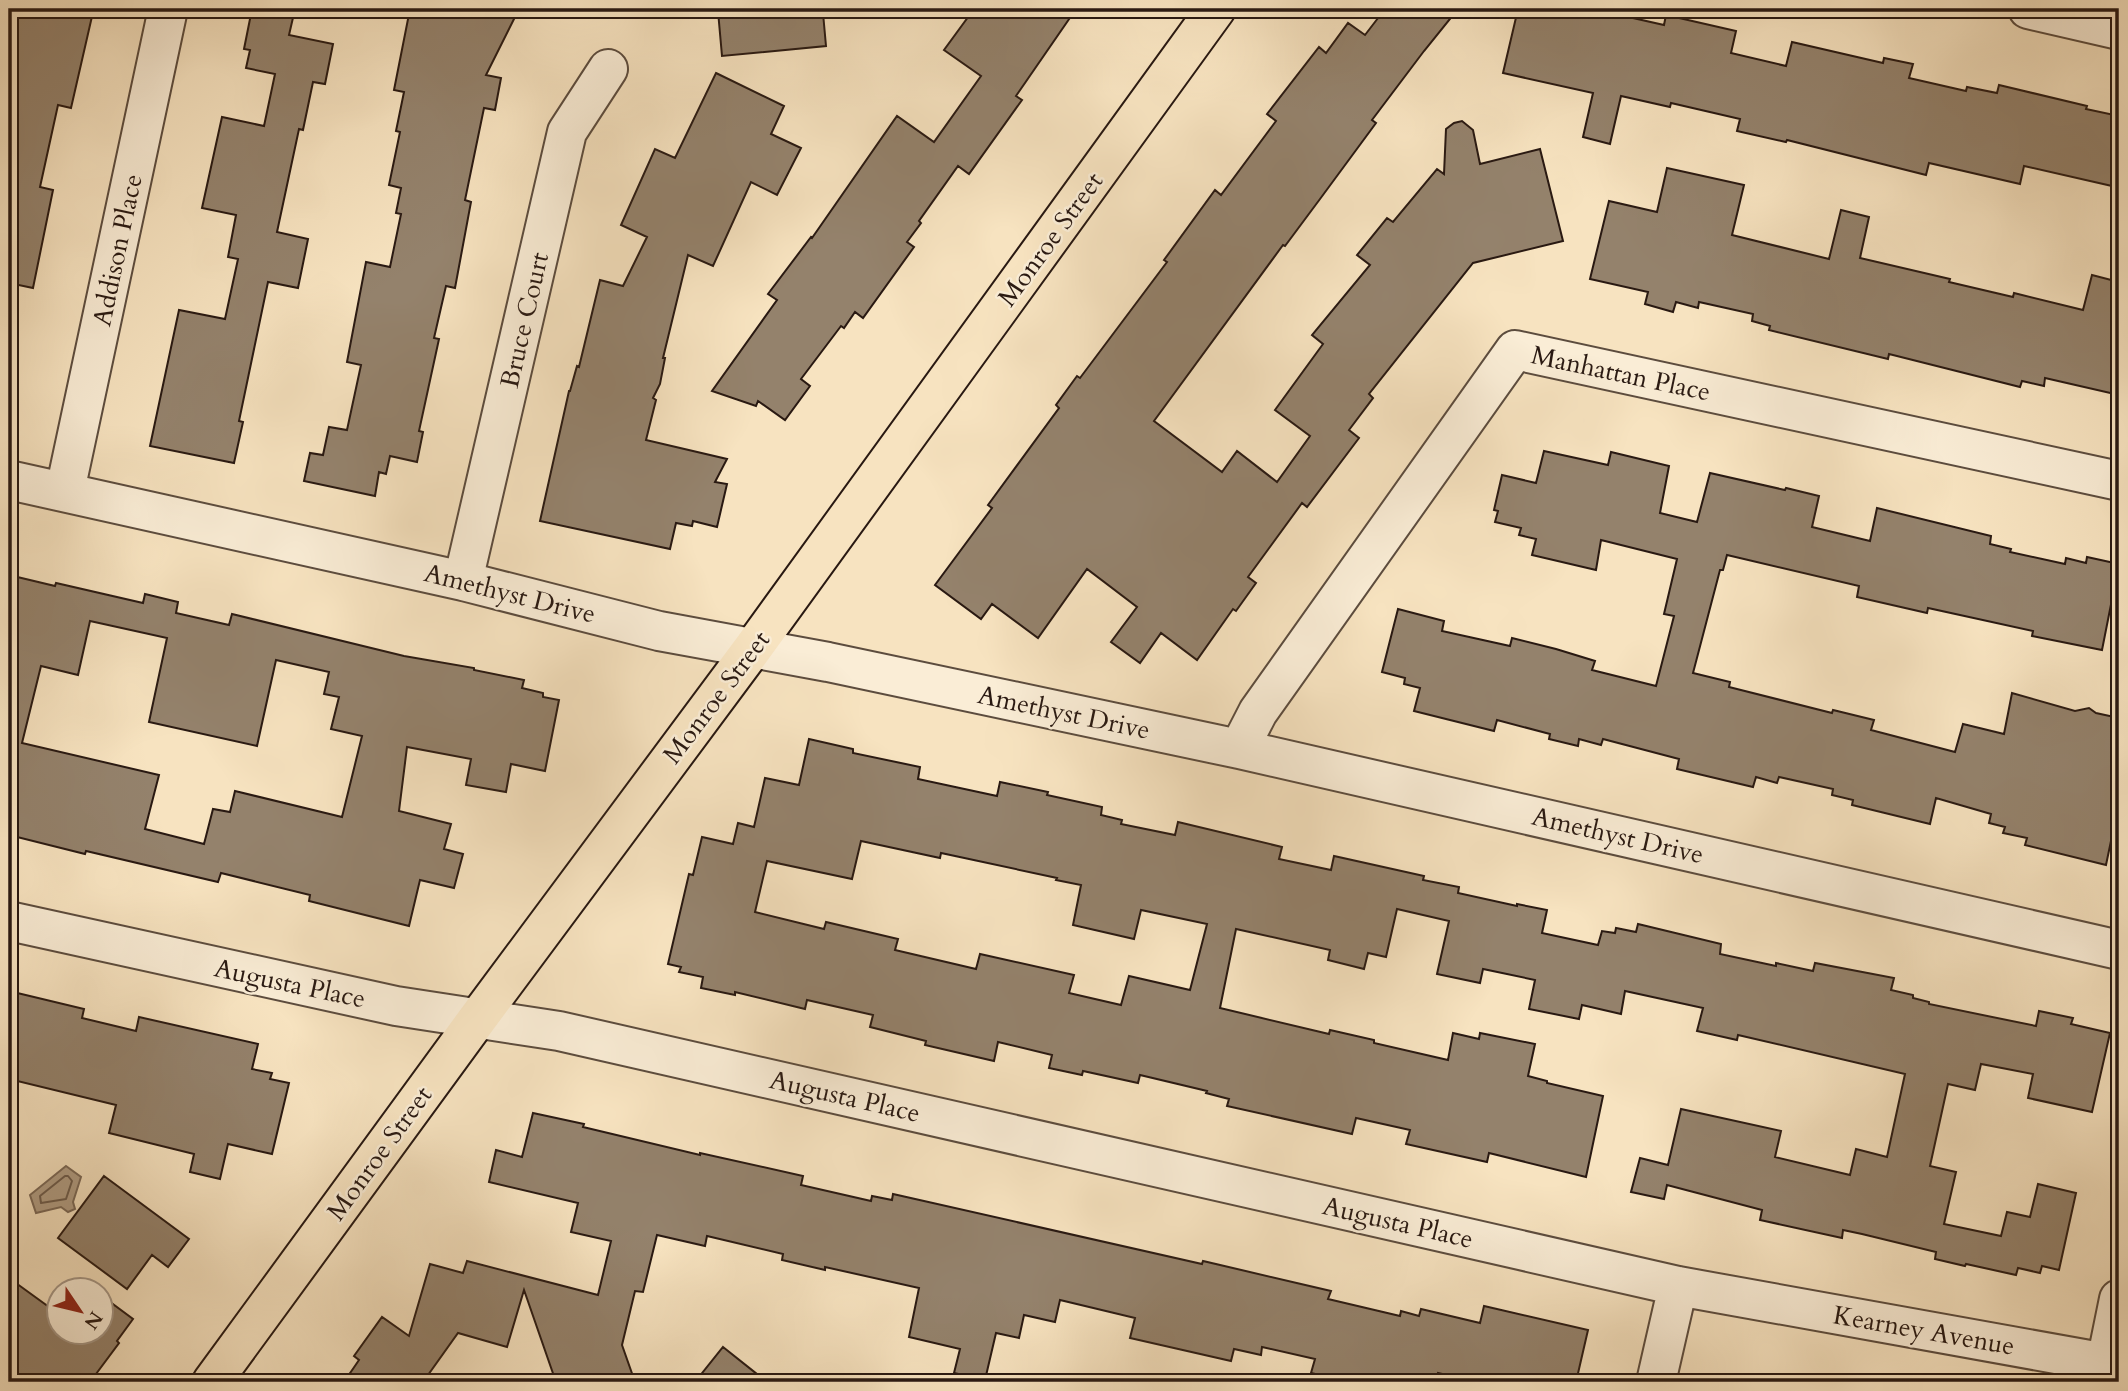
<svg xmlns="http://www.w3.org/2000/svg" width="2128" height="1391" font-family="Cardo,serif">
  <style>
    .water { fill: #b19e85; stroke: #7b6957; stroke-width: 2 }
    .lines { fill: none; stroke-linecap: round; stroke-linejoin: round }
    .shore { stroke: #6d5c4c; stroke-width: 2 }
    .building { fill: #94826c; stroke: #291912; stroke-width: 2; fill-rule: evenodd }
    .minor-casing { stroke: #5c4c3e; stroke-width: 42 }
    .major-casing { stroke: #291912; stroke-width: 42 }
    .minor { stroke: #faedd6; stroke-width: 38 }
    .major { stroke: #f7e3c0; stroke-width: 38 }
    .labels { text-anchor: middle; stroke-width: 5; stroke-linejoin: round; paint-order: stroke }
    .street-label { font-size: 26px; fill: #291912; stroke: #faedd6 }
  </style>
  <rect width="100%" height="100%" fill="#f7e3c0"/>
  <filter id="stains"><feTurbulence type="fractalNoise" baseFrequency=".00286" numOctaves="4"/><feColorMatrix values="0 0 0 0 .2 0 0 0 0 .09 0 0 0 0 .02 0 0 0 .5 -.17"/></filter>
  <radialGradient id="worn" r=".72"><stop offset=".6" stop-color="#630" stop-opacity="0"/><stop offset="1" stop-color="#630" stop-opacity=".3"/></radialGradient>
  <path class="water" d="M66,1166l15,11 -8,25 2,7 -7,3 -7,-5 -25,6 -6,-18z"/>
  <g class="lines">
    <path class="shore" d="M65,1176h3l4,5 -6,18 -25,4 -1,-7z"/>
  </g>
  <path class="building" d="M9,9h70l14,3 -22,96 -13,-3 -18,82 13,3 -20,98 -24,-5z
    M252,9h43l-6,26 44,9 -8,40 -12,-2 -10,48 -4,-1 -22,103 31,7 -10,49 -30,-6 -29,139 4,1 -9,41 -84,-17 29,-136 46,9 13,-60 -10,-2 8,-42 -34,-7 20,-91 42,9 11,-52 -29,-6 4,-18 -6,-1z
    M410,9h109l-33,66 15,3 -6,32 -11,-2 -19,92 6,2 -16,86 -9,-2 -12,52 5,1 -20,92 4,1 -6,30 -27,-6 -4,18 -7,-2 -4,24 -71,-15 6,-28 13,2 6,-28 18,3 14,-65 -14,-3 19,-100 24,5 11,-53 -5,-1 5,-25 -12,-3 11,-53 -4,-1 8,-39 -10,-2z
    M743,9h54l1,7 25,-3 3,33 -104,10 -4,-45z
    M974,9h102l-60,87 6,4 -53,74 -11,-8 -39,55 2,2 -14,19 7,5 -51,71 -8,-6 -11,16 -3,-2 -40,53 9,7 -25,34 -27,-19 -2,5 -44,-15 65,-91 -9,-6 43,-57 1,1 85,-122 37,26 47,-66 -37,-26z
    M1385,9h73l-34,42 -52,69 4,3 -56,76 -35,47 -2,-1 -129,176 68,51 15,-21 40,31 33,-46 -35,-26 48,-66 -11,-9 58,-70 -13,-10 30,-37 6,4 44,-53 7,5 2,-45 8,-6 8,-2 11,9 7,34 60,-15 23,92 -90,22 -104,131 4,4 -24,32 10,8 -52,69 -5,-4 -54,74 8,6 -20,28 -3,-2 -36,51 -36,-27 -21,30 -29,-21 26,-35 -50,-38 -49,69 -46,-34 -11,15 -46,-34 57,-77 -4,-3 71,-97 -3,-3 21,-29 3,2 87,-116 -3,-2 51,-70 6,5 55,-74 -9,-7 52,-67 7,6 22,-30 17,12z
    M1518,9h75l71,16 2,-10 70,16 -5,22 55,13 6,-24 91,21 1,-5 29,6 -4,14 57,13 1,-4 30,6 2,-8 88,21 -1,3 33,7v40l-7,30 -88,-20 -4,18 -91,-21 -3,12 -139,-35 -1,2 -49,-11 3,-12 -69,-16 -1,4 -49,-11 -11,48 -27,-7 10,-44 -90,-20z
    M716,73l68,33 -13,28 30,14 -24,47 -26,-13 -38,84 -25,-11 -25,103h2l-5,26 -7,14 3,2 -10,40 81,19 -12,23 12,2 -10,43 -24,-6 -1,5 -16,-3 -6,26 -130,-28 29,-130h1l7,-25 2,1 21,-87 23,6 24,-49 -26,-12 34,-76 20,9z
    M1667,168l77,17 -12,50 97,24 12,-49 28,7 -9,41 90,21 -1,3 64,15 1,-4 69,17 9,-35 27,7v113l-74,-17 -1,8 -22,-5 -2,6 -131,-33 -1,5 -119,-29 1,-4 -18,-5 1,-7 -54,-12 -1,6 -22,-6 -3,10 -28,-8 3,-12 -58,-13 19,-78 48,11z
    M1544,451l64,14 3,-13 58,14 -9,47 37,9 13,-49 75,17 1,-2 33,8 -7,31 58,14 7,-33 114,28 -1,8 21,5 -1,3 55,12 1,-6 20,5 1,-6 32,7 -17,86 -70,-14 1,-5 -105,-23 -1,5 -70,-16 2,-11 -132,-31 -4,15h-3l-27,103 37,9 -1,5 103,26 1,-3 41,10 -3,10 84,22 8,-28 41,10 8,-41 63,18 14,-3 7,5 23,5v119l-7,-1 -6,29 -81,-20 2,-7 -24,-5 2,-6 -16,-4 2,-9 -55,-16 -6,26 -78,-19 1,-5 -21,-5 1,-6 -54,-12 -2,6 -21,-6 -3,10 -76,-18 2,-10 -76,-20 -2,6 -22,-6 -1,7 -29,-7 1,-5 -53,-14 -3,11 -80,-20 6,-23 -16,-4 1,-6 -23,-6 16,-63 46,12 -2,10 68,15 2,-8 44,11 39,12 -3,9 64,16 18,-70 -10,-2 13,-55 -76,-19 -5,30 -64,-15 4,-16 -17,-4 2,-7 -26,-6 3,-11 -4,-1 8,-35 34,8z
    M9,575l46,11 1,-3 87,20 2,-9 33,8 -2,11 53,12 3,-11 172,42 70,12v2l50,10 -2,8 21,5v4l16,3 -14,71 -34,-7 -5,28 -40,-7 5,-26 -64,-12 -8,64 52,13 -7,25 19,5 -9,34 -34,-8 -11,46 -100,-25 1,-6 -89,-22 -3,9 -132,-31 -1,3 -76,-19zM90,621l77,17 -18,84 108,24 19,-86 53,12 -5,22 15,3 -8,32 31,7 -20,81 -107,-26 -5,21 -17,-3 -9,35 -59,-15 14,-54 -137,-32 19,-77 37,9z
    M809,739l44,10v4l67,14 -2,12 79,17 3,-14 48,10 -1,3 55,12 -1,8 21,5 -1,4 54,11 3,-13 104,25 -3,12 52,11 3,-14 90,20 -1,4 36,7 -1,6 59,13v-2l30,6 -5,23 56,12 4,-14 13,2 1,-5 20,4 2,-8 83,20 -1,10 56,12v-3l37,8 2,-8 79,15 -3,12 22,5v3l16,4v2l107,22 3,-15 34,7 -2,6 39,9 -18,79 -64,-14 5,-24 -52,-10 -6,26 -27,-6 -18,82 26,6 -12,52 57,12 6,-24 23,5 8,-33 38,9 -17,77 -17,-4 -2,7 -22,-5 -2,7 -50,-11 -1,2 -30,-7 1,-7 -74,-18 -19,-4 -1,8 -82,-18 2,-10 -95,-25 -3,14 -33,-7 9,-34 28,7 13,-56 100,22 -6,26 75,18 6,-26 31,8 18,-83 -167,-39 -1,5 -40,-9 6,-23 -78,-17 -4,23 -39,-9 -3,14 -50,-10 6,-29 -52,-11 -3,14 -43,-9 12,-53 -52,-12 -11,48 -18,-4 -4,16 -36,-9 2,-10 -94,-21 -16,79 109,26 1,-4 44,10v3l74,17 5,-27 26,6 1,-6 55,11 -7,32 19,5v2l56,13 -17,81 -97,-24 -2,9 -81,-18 4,-14 -54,-12 -4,16 -125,-28 2,-7 -23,-6 1,-2 -67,-16 -2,8 -55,-12 -1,4 -33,-7 3,-13 -54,-13 -4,19 -69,-16 1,-4 -56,-14 3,-12 -66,-15 -2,9 -70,-17v3l-34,-7 2,-11 -24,-5 2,-5 -13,-3 21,-90 4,1 9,-38 31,7 5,-21 16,4 11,-49 34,7zM861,841l79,17 1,-5 116,25 -1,2 25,5 -8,40 61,14 7,-29 66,14 -17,66 -61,-14 -8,29 -52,-12 5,-18 -94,-21 -4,15 -81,-19 3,-11 -72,-17 -2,7 -69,-17 12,-51 85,18z
    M9,991l75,18 -2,9 54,13 3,-14 119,27 -6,25 20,4 -2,6 19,4 -17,71 -44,-10 -8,35 -30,-7 4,-18 -85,-21 7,-28 -107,-26z
    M533,1113l51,11 -1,3 117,28v-2l103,23 -2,9 70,16 1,-5 20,4 1,-6 309,70 1,-3 98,23 30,7 -3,8 72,17 1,-5 18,5 2,-7 59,14 4,-17 104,24 -12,52h-99l-39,-9 -2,9h-86l-39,-9 4,-14 -53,-12 -1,8 -27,-6 -3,12 -101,-23 5,-20 -75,-18 -5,22 -31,-7 -5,23 -23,-5 -11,47 -31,-7 6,-24 -51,-12 10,-49 -94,-21v3l-43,-10 1,-6 -76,-18 -2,10 -48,-11 -14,57 -8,-1 -13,54 13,37h-79l-32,-92 -17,57 -49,-14 -35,49h-79l15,-22 -5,-4 28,-39 27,19 21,-72 33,9 4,-12 131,34 13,-54 -40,-9 7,-29 -89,-21 7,-32 26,7z
    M104,1176l85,63 -21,28 -16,-12 -25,34 -69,-51z
    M9,1278l51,37v17h42v-27l4,-6 27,20 -16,22 2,2 -29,39h-81z
    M723,1347l44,35h-72z"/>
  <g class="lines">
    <g class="minor-casing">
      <path id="minor" d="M2028,9l91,21
        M9,480l454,101 196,50 169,31 411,87 880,201
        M65,491l103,-482
        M463,581l104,-449 41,-63
        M1239,749l19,-37 257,-362 604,131
        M9,921l387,85 163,25 1119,255 428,77 13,-64
        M1656,1382l22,-96"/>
    </g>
    <g class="major-casing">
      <path id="major" d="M212,1382l266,-364 275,-370 463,-639"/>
    </g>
    <use href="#minor" class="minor"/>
    <use href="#major" class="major"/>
  </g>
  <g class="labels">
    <g class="street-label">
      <text transform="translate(1050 239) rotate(-54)" y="9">Monroe Street</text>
      <text transform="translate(117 250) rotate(-78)" y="9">Addison Place</text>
      <text transform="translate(524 320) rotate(-77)" y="9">Bruce Court</text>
      <text transform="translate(1621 373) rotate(12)" y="9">Manhattan Place</text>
      <text transform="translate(510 593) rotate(14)" y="9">Amethyst Drive</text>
      <text transform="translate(716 697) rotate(-53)" y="9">Monroe Street</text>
      <text transform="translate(1064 712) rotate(12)" y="9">Amethyst Drive</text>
      <text transform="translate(1618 835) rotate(13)" y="9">Amethyst Drive</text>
      <text transform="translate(290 983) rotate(12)" y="9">Augusta Place</text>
      <text transform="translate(845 1096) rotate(13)" y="9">Augusta Place</text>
      <text transform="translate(379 1153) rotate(-54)" y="9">Monroe Street</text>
      <text transform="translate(1398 1222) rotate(13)" y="9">Augusta Place</text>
      <text transform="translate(1924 1330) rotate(10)" y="9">Kearney Avenue</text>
    </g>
  </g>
  <rect width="2128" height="1391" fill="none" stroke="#f7e3c0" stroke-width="35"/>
  <rect x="10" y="10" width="2107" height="1370" fill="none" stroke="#291912" stroke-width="3.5"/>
  <rect x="18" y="18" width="2093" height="1356" fill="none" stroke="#291912" stroke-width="2"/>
  <g transform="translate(80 1311) rotate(125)"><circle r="33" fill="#faedd6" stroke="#a69888" stroke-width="2"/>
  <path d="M0-5L12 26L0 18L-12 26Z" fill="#8f2418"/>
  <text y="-10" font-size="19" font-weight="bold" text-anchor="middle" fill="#291912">N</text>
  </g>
  <rect width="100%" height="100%" filter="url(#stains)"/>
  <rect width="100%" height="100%" fill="url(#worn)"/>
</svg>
